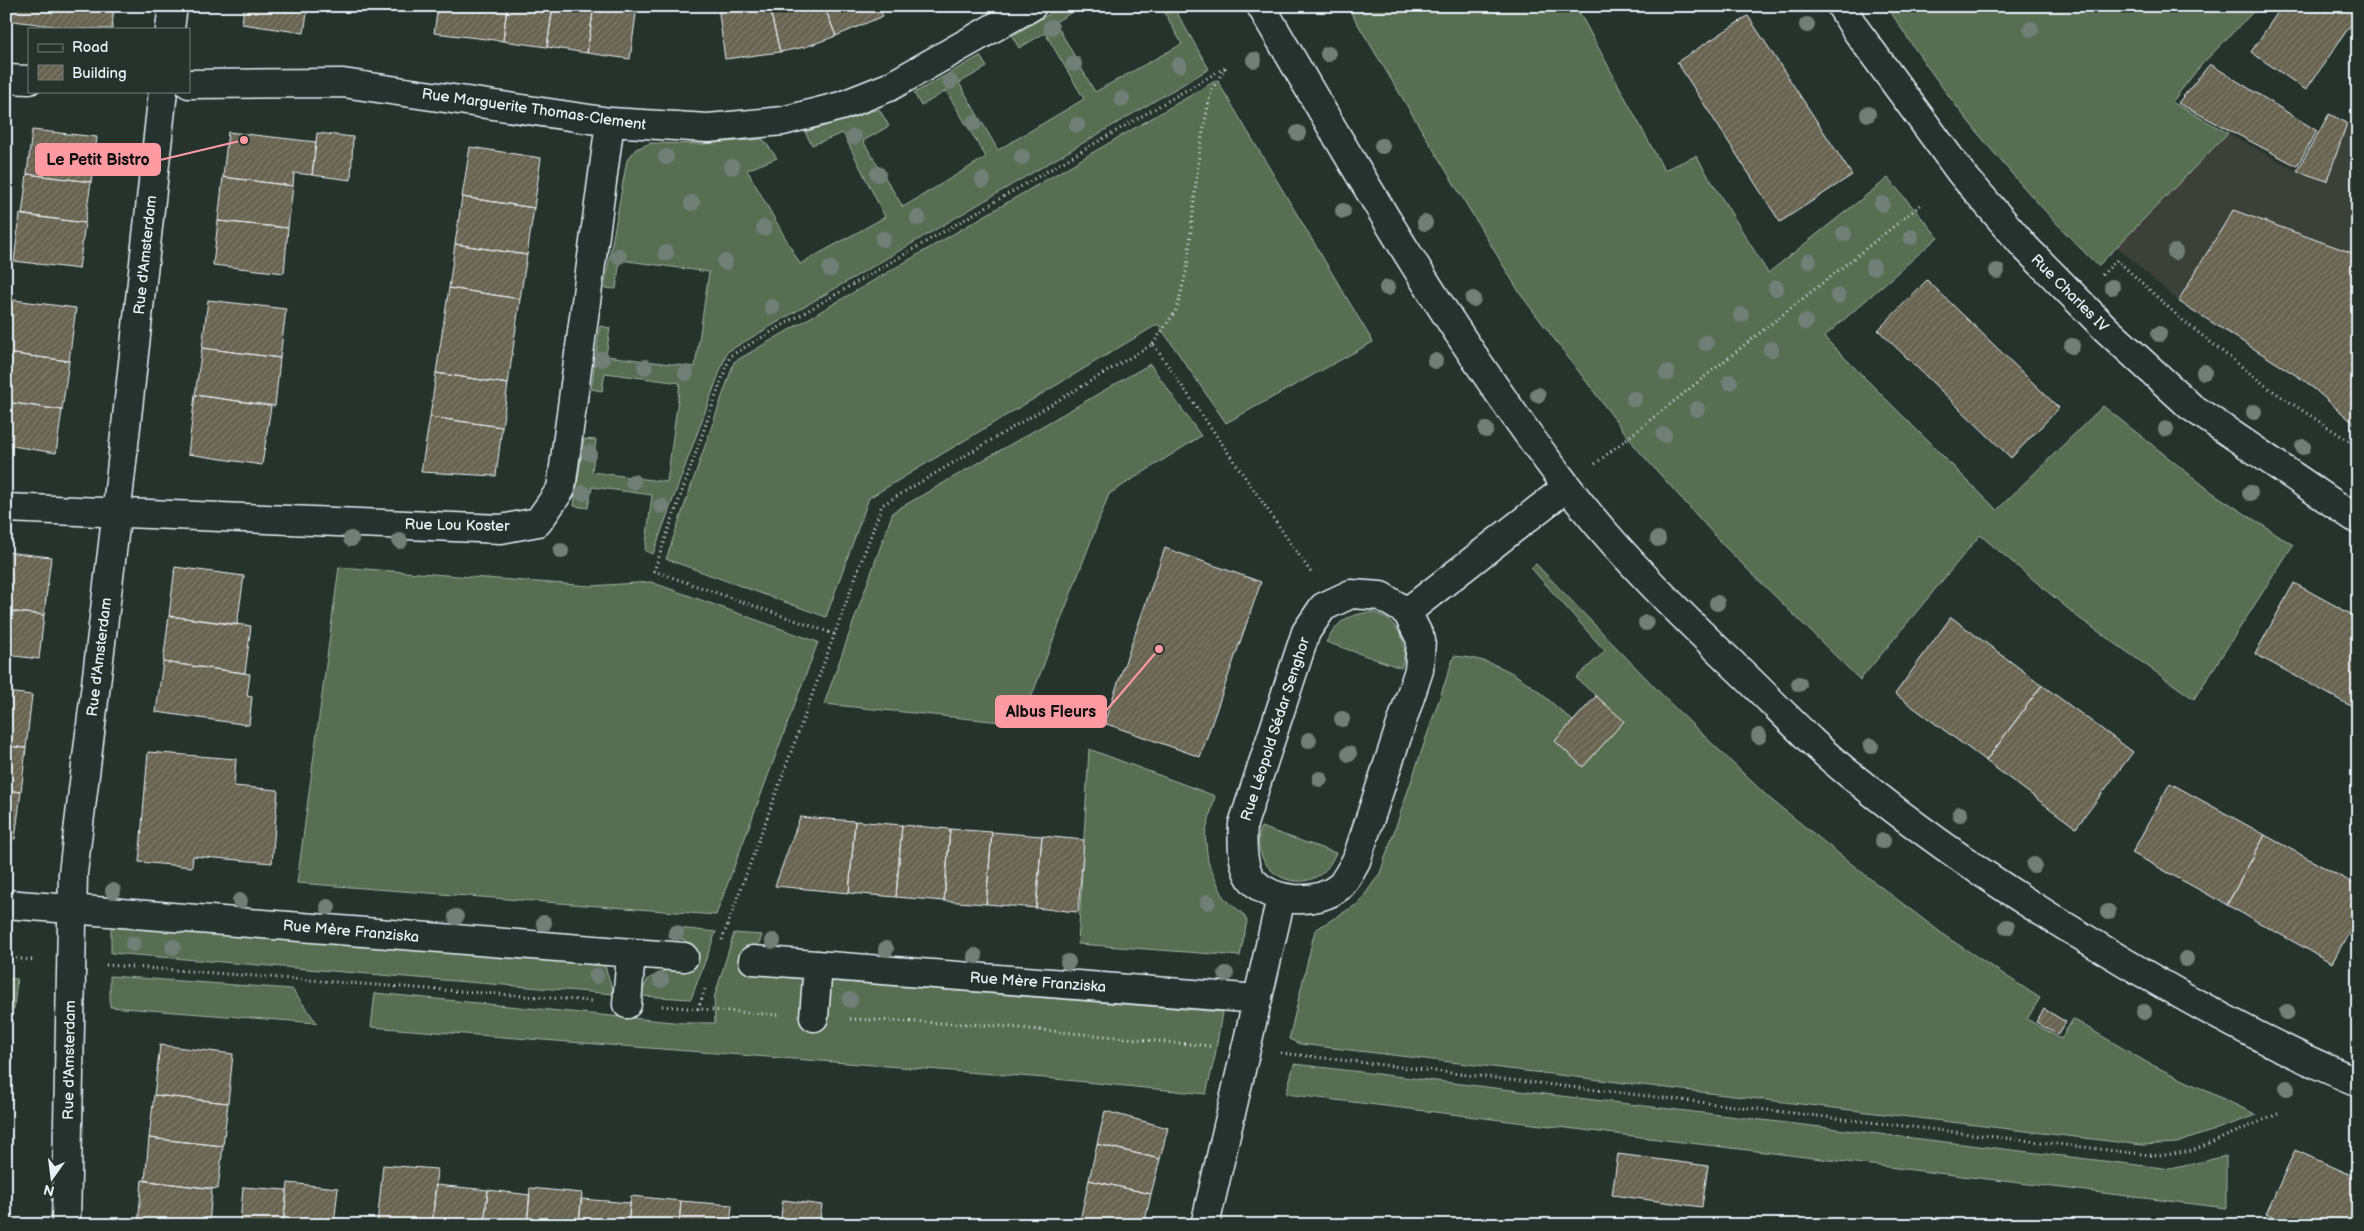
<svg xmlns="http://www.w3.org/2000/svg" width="2364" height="1231" font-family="'Balsamiq Sans',sans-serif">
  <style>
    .built { fill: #3a4138 }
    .grass { fill: #586e52; stroke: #a0b0a5 }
    .building { fill: url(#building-hatch); stroke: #e8f1f8 }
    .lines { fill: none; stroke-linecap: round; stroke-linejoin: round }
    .minor-casing { stroke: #e8f1f8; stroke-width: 31 }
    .tertiary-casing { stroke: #e8f1f8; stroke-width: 31 }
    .path { stroke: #e8f1f8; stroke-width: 3; stroke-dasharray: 1 4; stroke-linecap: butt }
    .minor { stroke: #26332d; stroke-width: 28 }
    .tertiary { stroke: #26332d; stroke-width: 28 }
    .tree { fill: #717f78 }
    .labels { text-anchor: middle; stroke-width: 4.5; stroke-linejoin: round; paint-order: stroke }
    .street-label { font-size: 15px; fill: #e8f1f8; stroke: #26332d }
    .leader { fill: none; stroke: #ff9aa2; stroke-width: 2 }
    .callout-dot { fill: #ff9aa2; stroke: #26332d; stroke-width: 2 }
    .callout { fill: #ff9aa2; stroke: #ff9aa2; stroke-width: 2 }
    .callout-label { font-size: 16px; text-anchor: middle; font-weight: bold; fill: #111 }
  </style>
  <defs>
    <pattern id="building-hatch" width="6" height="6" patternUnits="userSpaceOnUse" patternTransform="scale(1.25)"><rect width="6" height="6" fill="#686351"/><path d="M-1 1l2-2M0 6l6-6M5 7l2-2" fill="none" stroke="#7e7a6b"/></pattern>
  </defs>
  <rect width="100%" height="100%" fill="#26332d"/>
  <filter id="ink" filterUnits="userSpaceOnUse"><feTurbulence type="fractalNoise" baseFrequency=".02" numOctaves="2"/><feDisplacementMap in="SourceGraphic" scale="10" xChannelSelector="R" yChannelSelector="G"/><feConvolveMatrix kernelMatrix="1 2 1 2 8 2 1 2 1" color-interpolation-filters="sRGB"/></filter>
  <g filter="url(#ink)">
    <path class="built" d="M2329,114l29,15v298l-53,-46 -127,-80 -61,-54 111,-114 69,38z"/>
    <path class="grass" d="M1063,6h20l-28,16 40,70 87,-48 -21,-38h12l36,63 -482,283 -74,202 -8,-3 7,-56 -60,-8 -4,21 -14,-2 10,-67 12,1 -4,32 75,10 13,-99 -75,-10 -3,18 -11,-2 9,-63 10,2 -4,28 89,11 14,-95 -89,-12 -4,29 -12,-1 23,-128 9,-11 15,-6 51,1 61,-5 14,19 -30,12 53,94 85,-47 -42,-84 -31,12 -7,-13 74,-23 10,17 -26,15 40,66 83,-50 -40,-66 -25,15 -7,-13 66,-37 7,11 -28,16 39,67 86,-51 -39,-66 -26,15 -7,-12z
      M1347,6h229l88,164 32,-14 72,117 120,-95 50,59 -114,100 173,173 106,-104 110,87 80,52 -99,154 -115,-81 -99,-83 -120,145 -134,-132 -88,-98 -117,-155z
      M1887,6h372l-58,59 -29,37 56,31 -130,133c-78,-78 -152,-165 -211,-260z
      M1217,80l156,262 -147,81 -68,-99 -289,174 -43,119 -160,-58 68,-197z
      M1150,364l51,72 -92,58 -88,230 -197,-20 69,-192z
      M1536,564l136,141 97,93 104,83 75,57 92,60 -13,21 34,20 12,-20 75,44 109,52 -80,28 -35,2 -842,-101 -11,-5 26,-109 44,-27 21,-30 74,-217c55,4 79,31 119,65l-18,20 28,26 41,-46 -48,-43 29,-27 -74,-83z
      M339,567l252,19 60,-4 167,60 -102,273 -419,-32z
      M1373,612c25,9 38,30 28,56l-75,-26c14,-23 21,-27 47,-30z
      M1089,749l126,47 -10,39 3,27 16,36 19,16 4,7 -7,35 -162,-12z
      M1261,827l75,26c-3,5 -5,10 -8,14 -27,33 -81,4 -67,-40z
      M111,927l493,36 10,31 -503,-41z
      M679,928l37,4 -25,67 -51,-3 8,-17 20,-10 21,-20 -4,-9 -5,-1z
      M734,933l28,2 -6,17v23l466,37 -7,44 -9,38 -161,-16 -674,-51 4,-34 308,30h32l-1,-25z
      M110,976l182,13 25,34 -207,-16z
      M6,978l11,1 -3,30h-8z
      M1294,1064l877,105 55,-13v52l-940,-114z"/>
    <path class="building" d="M6,6h108l-2,23h-37l-69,-9z
      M244,6h64l-4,27 -62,-9z
      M438,6h69l-4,35 -69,-8z
      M507,6h46l-6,41 -44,-6z
      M553,6h41l-7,47 -40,-6z
      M594,6h43l-7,53 -43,-6z
      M718,6h51l11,46 -55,7z
      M769,6h55l12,30 -31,11 -25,5z
      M824,6h54l5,10 -47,20z
      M2282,6h73l3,2v6l-52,76 -55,-38z
      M1748,16l104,159 -72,47 -103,-160z
      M2210,64l107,67 -20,35 -119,-63z
      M2329,114l18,9 -20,58 -30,-10z
      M32,130l65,7 -6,45 -64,-8z
      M228,132l88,10 -4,33 -18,-2 -1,13 -70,-9z
      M317,133l36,4 -2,43 -39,-5z
      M470,147l71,11 -7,50 -72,-11z
      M27,174l64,8 -6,41 -63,-8z
      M223,177l70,9 -5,42 -70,-7z
      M462,197l72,11 -7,47 -72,-11z
      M2233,210l125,45v172l-53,-46 -127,-80z
      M20,214l65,9 -6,46 -65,-8z
      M218,221l70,7 -4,45 -71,-8z
      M455,244l72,11 -7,44 -71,-11z
      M1927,280l132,128 -48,50 -133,-128z
      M449,288l71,11 -12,85 -72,-11z
      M6,299l70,9 -7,53 -63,-8z
      M208,300l78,9 -6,49 -78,-10z
      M202,348l78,10 -5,48 -80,-11z
      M6,353l63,8 -7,49 -56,-8z
      M436,373l72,11 -6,43 -72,-10z
      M195,395l76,11 -9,59 -74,-11z
      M6,402l56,8 -6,43 -50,-8z
      M430,417l72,10 -6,49 -75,-4z
      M1165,548l96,34 -61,175 -96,-34z
      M6,552l45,5 -7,58 -38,-4z
      M175,567l69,9 -7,49 -68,-9z
      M2294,583l64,35v92l-103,-56z
      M6,611l38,4 -5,44 -33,-4z
      M169,616l82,10 -6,47 -82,-11z
      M1951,617l91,68 -56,76 -91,-67z
      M163,662l87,12 -3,22 5,1 -3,28 -93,-13z
      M2042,685l91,67 -57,76 -90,-67z
      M6,692l26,3 -6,53 -20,-2z
      M1596,696l28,25 -41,46 -28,-26z
      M6,746l20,2 -5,44 -15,-2z
      M148,752l88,7 -2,27 44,4 -6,73 -79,-7 -1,11 -53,-5z
      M2170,783l95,52 -38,70 -95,-52z
      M6,790l15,2 -6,47 -9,-1z
      M800,817l55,4 -6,72 -74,-7z
      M855,821l47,4 -6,72 -47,-4z
      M902,825l48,4 -6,72 -48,-4z
      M950,829l42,3 -6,72 -42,-3z
      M992,832l50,4 -6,72 -50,-4z
      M2265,835l93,51v30l-26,47 -105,-58z
      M1042,836l42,4 -6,72 -42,-4z
      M2044,1009l22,13 -8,13 -22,-13z
      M160,1045l73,9 -5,49 -74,-8z
      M154,1095l74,8 -5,43 -74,-8z
      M1105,1111l63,17 -8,31 -63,-15z
      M149,1138l74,8 -5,43 -73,-8z
      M1097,1144l63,15 -9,35 -62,-14z
      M2295,1150l63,28v47h-70l-22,-11z
      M1618,1154l90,12 -6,41 -90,-12z
      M383,1165l54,4 -5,56h-55z
      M142,1180l70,9 -3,36h-71z
      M1089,1180l62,14 -7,31h-45l-19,-5z
      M288,1183l50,5 -4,37h-51z
      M436,1185l52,5 -4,35h-52z
      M243,1187l44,3 -4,35h-43z
      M530,1188l52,5 -3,32h-52z
      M488,1190l42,5 -3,30h-43z
      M631,1196l50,5 -2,24h-51z
      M581,1199l49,4 -2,22h-49z
      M783,1200l39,5 -3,20h-39z
      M681,1201l51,4 -2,20h-51z"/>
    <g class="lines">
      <g class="minor-casing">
        <path id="minor" d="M1261,6c95,164 189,328 305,479 49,65 113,128 172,184 38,36 74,76 115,108 80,65 165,122 253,174 81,49 164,95 252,131
          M1841,6l15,24 105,143 64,74 82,83 83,76 168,114
          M6,79l23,1
          M189,84l154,-1 267,39 98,6 75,-7 58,-15 48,-19 143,-81
          M6,508l495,21 37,-7 23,-33 49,-367
          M1351,594l30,2 26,16 14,28 -2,30 -63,191c-5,8 -10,20 -17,26 -22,18 -65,16 -85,-5 -13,-13 -12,-41 -11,-58l63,-192 17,-25z
          M1407,612l160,-125
          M6,904l678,53
          M753,960l505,39
          M627,1004l4,-51
          M814,1017l4,-52
          M1205,1225l76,-327"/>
      </g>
      <g class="tertiary-casing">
        <path id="tertiary" d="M170,29l3,-23
          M66,1225l7,-352 40,-329 50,-453"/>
      </g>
      <path class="path" d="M2102,275l15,-15 64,59 89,70 88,58
        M1153,344l24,-35 10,-41 13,-121 11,-56 15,-24
        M1595,464l328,-261
        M834,634l-180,-63 76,-215 496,-289
        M722,940l160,-435 271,-161 159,230
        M6,958l29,2
        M106,965l485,36
        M662,1006l116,9
        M698,1009l8,-23
        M850,1019l138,6 222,21
        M1281,1053l878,103 33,-5 88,-38"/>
      <use href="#minor" class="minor"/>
      <use href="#tertiary" class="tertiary"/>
    </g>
    <g class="tree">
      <circle cx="1807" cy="25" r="8"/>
      <circle cx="1051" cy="27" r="8"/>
      <circle cx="2031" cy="29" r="8"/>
      <circle cx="1328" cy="54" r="8"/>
      <circle cx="1254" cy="60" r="8"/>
      <circle cx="1074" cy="64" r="8"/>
      <circle cx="1179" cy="65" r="8"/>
      <circle cx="950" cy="82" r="8"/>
      <circle cx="1122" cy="99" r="8"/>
      <circle cx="1868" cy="114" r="8"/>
      <circle cx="974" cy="123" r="8"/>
      <circle cx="1077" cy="125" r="8"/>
      <circle cx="1298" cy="133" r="8"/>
      <circle cx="854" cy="137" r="8"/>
      <circle cx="1382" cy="146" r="8"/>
      <circle cx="666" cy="157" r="8"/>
      <circle cx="1022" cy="157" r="8"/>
      <circle cx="732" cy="167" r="8"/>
      <circle cx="878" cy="174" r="8"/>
      <circle cx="983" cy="180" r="8"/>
      <circle cx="692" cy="203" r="8"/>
      <circle cx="1882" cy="204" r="8"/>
      <circle cx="1343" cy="211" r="8"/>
      <circle cx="918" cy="218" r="8"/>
      <circle cx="1425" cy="223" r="8"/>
      <circle cx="764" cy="228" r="8"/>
      <circle cx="1844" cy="234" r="8"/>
      <circle cx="1911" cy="237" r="8"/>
      <circle cx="883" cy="239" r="8"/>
      <circle cx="2175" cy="252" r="8"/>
      <circle cx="666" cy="253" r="8"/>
      <circle cx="619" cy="256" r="8"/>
      <circle cx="1809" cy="261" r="8"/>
      <circle cx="725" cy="262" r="8"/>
      <circle cx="1873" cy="267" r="8"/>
      <circle cx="830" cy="269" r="8"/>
      <circle cx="1997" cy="271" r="8"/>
      <circle cx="2112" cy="287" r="8"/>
      <circle cx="1387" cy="288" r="8"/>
      <circle cx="1776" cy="288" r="8"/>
      <circle cx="1838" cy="296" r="8"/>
      <circle cx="1473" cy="299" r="8"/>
      <circle cx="772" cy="307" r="8"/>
      <circle cx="1741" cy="315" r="8"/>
      <circle cx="1805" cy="322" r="8"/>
      <circle cx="2159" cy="334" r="8"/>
      <circle cx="1706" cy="343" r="8"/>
      <circle cx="2072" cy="346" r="8"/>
      <circle cx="1771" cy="349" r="8"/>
      <circle cx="602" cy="359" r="8"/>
      <circle cx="1435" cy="361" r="8"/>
      <circle cx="645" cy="367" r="8"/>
      <circle cx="2204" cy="372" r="8"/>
      <circle cx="686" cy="373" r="8"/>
      <circle cx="1667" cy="373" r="8"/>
      <circle cx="1730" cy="382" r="8"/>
      <circle cx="1538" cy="395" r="8"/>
      <circle cx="1634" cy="399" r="8"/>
      <circle cx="1697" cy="409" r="8"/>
      <circle cx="2254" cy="412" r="8"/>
      <circle cx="2166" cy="429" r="8"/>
      <circle cx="1486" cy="430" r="8"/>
      <circle cx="1664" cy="435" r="8"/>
      <circle cx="2303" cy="447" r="8"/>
      <circle cx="589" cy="453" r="8"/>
      <circle cx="633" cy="482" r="8"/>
      <circle cx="583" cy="493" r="8"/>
      <circle cx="2250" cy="493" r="8"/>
      <circle cx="661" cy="506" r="8"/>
      <circle cx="351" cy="539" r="8"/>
      <circle cx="1658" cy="539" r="8"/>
      <circle cx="400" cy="541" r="8"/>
      <circle cx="561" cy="551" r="8"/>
      <circle cx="1717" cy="603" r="8"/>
      <circle cx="1646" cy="623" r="8"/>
      <circle cx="1799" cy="684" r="8"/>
      <circle cx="1342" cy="719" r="8"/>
      <circle cx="1759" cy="736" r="8"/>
      <circle cx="1309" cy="740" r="8"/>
      <circle cx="1871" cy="746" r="8"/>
      <circle cx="1349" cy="754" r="8"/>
      <circle cx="1320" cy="779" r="8"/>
      <circle cx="1960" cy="814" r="8"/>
      <circle cx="1883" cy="841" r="8"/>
      <circle cx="2034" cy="865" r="8"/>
      <circle cx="113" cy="891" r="8"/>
      <circle cx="240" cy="901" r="8"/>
      <circle cx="1208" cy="902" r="8"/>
      <circle cx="328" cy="907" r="8"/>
      <circle cx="2108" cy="912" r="8"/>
      <circle cx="456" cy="917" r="8"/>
      <circle cx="544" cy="923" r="8"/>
      <circle cx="2007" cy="927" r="8"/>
      <circle cx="676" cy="933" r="8"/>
      <circle cx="773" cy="941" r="8"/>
      <circle cx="133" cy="944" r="8"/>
      <circle cx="173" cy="947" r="8"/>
      <circle cx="886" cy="949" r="8"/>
      <circle cx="975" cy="956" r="8"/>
      <circle cx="2186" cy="959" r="8"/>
      <circle cx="1068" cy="962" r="8"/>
      <circle cx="1226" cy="974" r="8"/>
      <circle cx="596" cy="976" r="8"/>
      <circle cx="661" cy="980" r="8"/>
      <circle cx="850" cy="1000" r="8"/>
      <circle cx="2144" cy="1012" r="8"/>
      <circle cx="2287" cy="1012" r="8"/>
      <circle cx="2287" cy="1088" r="8"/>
    </g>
  </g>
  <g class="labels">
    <g class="street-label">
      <text transform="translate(534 109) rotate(8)" y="5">Rue Marguerite Thomas-Clement</text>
      <text transform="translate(145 255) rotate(-84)" y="5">Rue d'Amsterdam</text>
      <text transform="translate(2070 293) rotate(45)" y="5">Rue Charles IV</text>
      <text transform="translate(457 525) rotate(1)" y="5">Rue Lou Koster</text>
      <text transform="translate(99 657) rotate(-83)" y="5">Rue d'Amsterdam</text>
      <text transform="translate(1275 729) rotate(-72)" y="5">Rue Léopold Sédar Senghor</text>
      <text transform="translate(351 931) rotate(5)" y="5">Rue Mère Franziska</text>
      <text transform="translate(1038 982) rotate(4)" y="5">Rue Mère Franziska</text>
      <text transform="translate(69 1060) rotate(-89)" y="5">Rue d'Amsterdam</text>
    </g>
  </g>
  <path class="leader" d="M244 140L160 160M1159 649L1106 711"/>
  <g class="callout-dot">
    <circle cx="244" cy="140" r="5"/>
    <circle cx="1159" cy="649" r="5"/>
  </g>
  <g class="callout">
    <rect x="36" y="144" width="124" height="31" rx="5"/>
    <rect x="996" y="696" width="110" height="31" rx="5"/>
  </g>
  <g class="callout-label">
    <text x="98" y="165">Le Petit Bistro</text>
    <text x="1051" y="717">Albus Fleurs</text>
  </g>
  <rect width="2364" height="1231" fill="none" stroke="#26332d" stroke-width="25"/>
  <rect x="12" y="12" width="2339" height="1206" fill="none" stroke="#e8f1f8" stroke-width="2" filter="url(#ink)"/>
  <rect x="28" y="28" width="162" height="65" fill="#26332d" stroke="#747f7e"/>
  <rect x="38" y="44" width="25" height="8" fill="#26332d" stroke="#747f7e"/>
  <text x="72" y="52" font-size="15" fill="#e8f1f8">Road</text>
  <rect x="38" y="65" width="25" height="15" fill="url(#building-hatch)" stroke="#747f7e"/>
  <text x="72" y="78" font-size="15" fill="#e8f1f8">Building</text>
  <g transform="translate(52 1178) rotate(194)" stroke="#26332d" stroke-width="4" paint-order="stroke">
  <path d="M0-4L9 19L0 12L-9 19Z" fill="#e8f1f8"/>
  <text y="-8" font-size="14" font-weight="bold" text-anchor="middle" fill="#e8f1f8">N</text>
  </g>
</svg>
